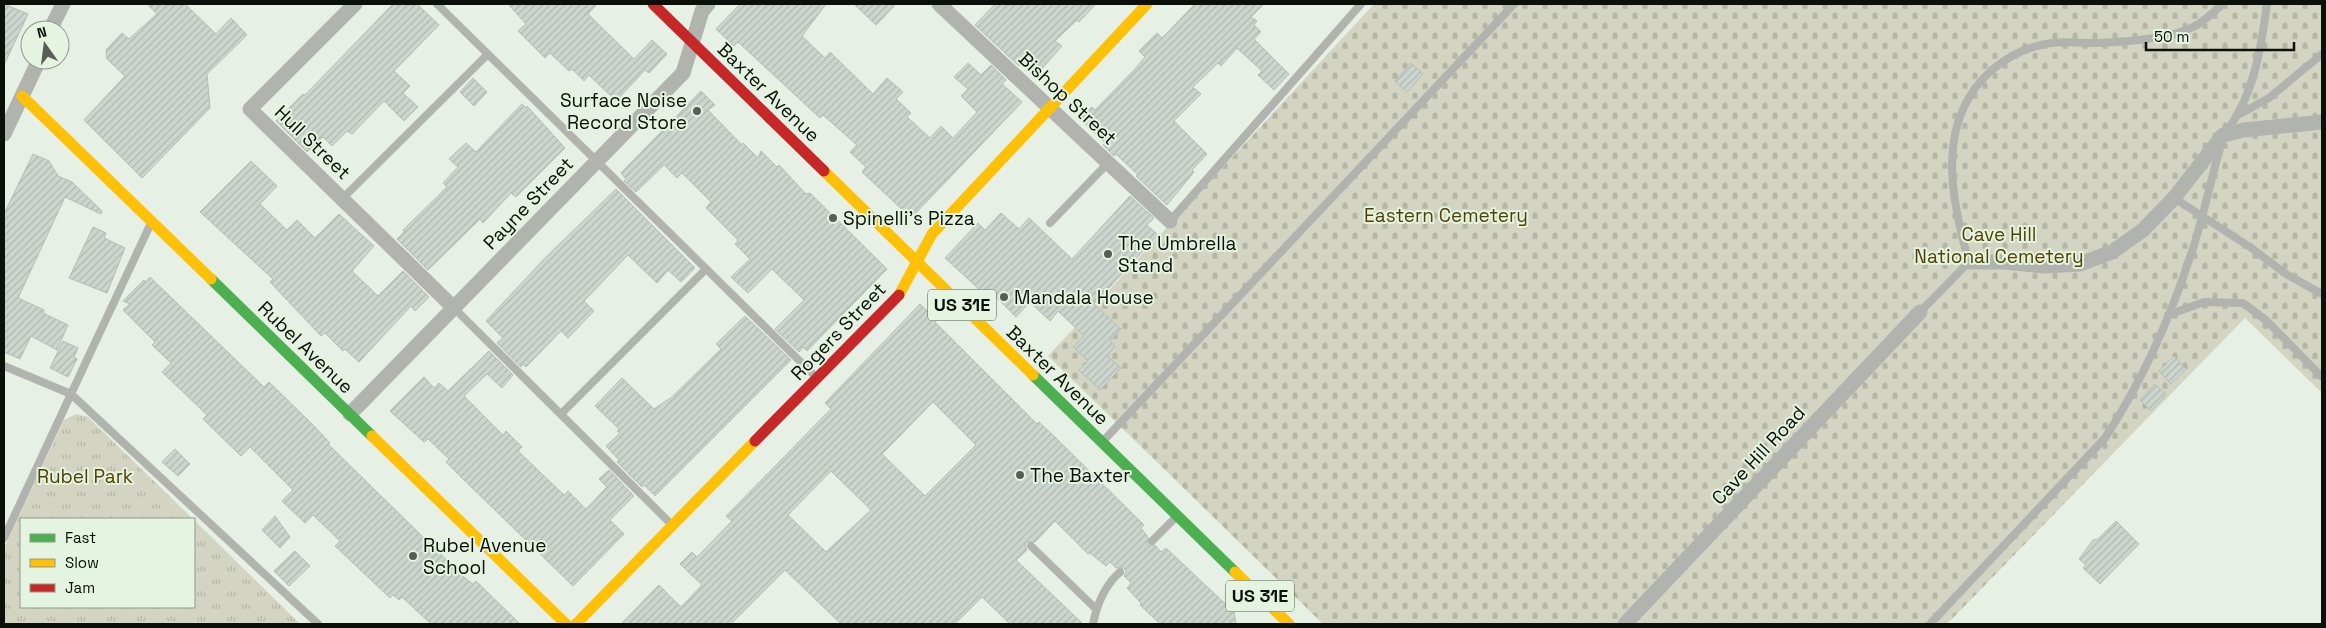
<svg xmlns="http://www.w3.org/2000/svg" width="2326" height="628" font-family="'Space Grotesk',sans-serif">
  <style>
    .grass { fill: url(#grass-tufts) }
    .cemetery { fill: url(#cemetery-stones) }
    .building { fill: url(#building-hatch); stroke: #b4bdb6; fill-rule: evenodd }
    .lines { fill: none; stroke-linecap: round; stroke-linejoin: round }
    .lane { stroke: #b1b4ae; stroke-width: 8 }
    .street { stroke: #b1b4ae; stroke-width: 15 }
    .fast { stroke: #4caf50; stroke-width: 11 }
    .slow { stroke: #ffc107; stroke-width: 11 }
    .jam { stroke: #c62828; stroke-width: 11 }
    .poi-dot { fill: #585e57; stroke: #e4f4e1; stroke-width: 2 }
    .labels { text-anchor: middle; stroke-width: 4; stroke-linejoin: round; paint-order: stroke }
    .shield { fill: #e4f4e1; stroke: #4c544a; stroke-width: 1 }
    .shield-label { font-size: 18px; font-weight: bold; fill: #0b100a }
    .street-label { font-size: 19px; fill: #0b100a; stroke: #e4f4e1 }
    .poi-label { font-size: 19px; fill: #0b100a; stroke: #e4f4e1; text-anchor: start }
    .park-label { font-size: 19px; fill: #524100; stroke: #e4f4e1 }
  </style>
  <defs>
    <pattern id="grass-tufts" width="24" height="20" patternUnits="userSpaceOnUse" patternTransform="scale(1.25)"><rect width="24" height="20" fill="#d4d4c2"/><path d="M3 7l-1-3M5 7V3M7 7l1-3M15 17l-1-3M17 17v-4M19 17l1-3" fill="none" stroke="#b5b5a5"/></pattern>
    <pattern id="cemetery-stones" width="16" height="16" patternUnits="userSpaceOnUse" patternTransform="scale(1.25)"><rect width="16" height="16" fill="#d4d4c2"/><path d="M2 7V4a2 2 0 0 1 4 0v3zM10 15v-3a2 2 0 0 1 4 0v3z" fill="#b5b5a5"/></pattern>
    <pattern id="building-hatch" width="6" height="6" patternUnits="userSpaceOnUse" patternTransform="scale(1.25)"><rect width="6" height="6" fill="#cdd6ce"/><path d="M-1 1l2-2M0 6l6-6M5 7l2-2" fill="none" stroke="#afb7b0"/></pattern>
  </defs>
  <rect width="100%" height="100%" fill="#e7f0e5"/>
  <path class="grass" d="M76,414l12,3 105,102h-172v88h173v-87l106,104h-296v-76l60,-128z"/>
  <path class="cemetery" d="M1374,4h948v389l-77,-75 -298,306h-624l-275,-268z"/>
  <path class="building" d="M4,4l24,10 -24,51z
    M147,4h38l31,30 15,-16 16,17 -40,39 3,34 -68,70 -58,-58 41,-44 -18,-17 -1,-9 16,-17 7,6 28,-25z
    M393,4h24l22,21 -45,46 16,15 -7,7 15,14 -14,14 -20,-20 -32,33 -5,-3 -15,15 -9,-9 -16,15 -31,-31 27,-27 2,1z
    M508,4h89l-9,10 46,45 18,-19 15,14 -18,19 -4,-3 -29,31 -27,-26 -5,6 -12,-12 -3,2 -19,-18 -5,5 -27,-27 8,-7z
    M740,4h86l-24,32 23,22 5,-6 43,42 14,-16 16,14 -7,7 15,14 -4,4 23,21 11,-12 12,12 24,-26 -16,-16 7,-7 -14,-12 14,-14 13,12 10,-10 15,15 -4,4 20,18 -111,116 -49,-46 4,-5 -16,-15 7,-7 -34,-30 -3,3 -82,-76 -4,4 -18,-17z
    M854,4h42l-20,21z
    M995,4h101l-17,18 -2,-2 -22,21 7,5 -25,28 -14,-13 -4,5 -44,-41z
    M1195,4h69l-13,13 6,4 -3,4 7,7 -7,7 35,35 -15,16 -16,-15 4,-4 -25,-23 -16,18 -3,-3 -25,24 8,7 -27,27 33,33 -15,16 2,2 -27,33 -31,-29 2,-1 -22,-21 -2,2 -11,-11 2,-2 -25,-24 12,-12 3,3 39,-40 11,-13 -6,-6 18,-18 5,5z
    M1411,63l12,11 -16,18 -12,-11z
    M473,78l14,14 -13,14 -14,-14z
    M701,91l14,14 -7,5 34,35 1,-2 15,15 3,-7 16,16 2,-2 27,29 4,-1 77,76 -80,82 -4,-4 -4,5 -24,-23 29,-29 -32,-31 -24,24 -17,-16 19,-18 -15,-15 3,-4 -32,-32 5,-6 -29,-29 -5,5 -13,-13 -28,27 -12,-11 2,-2 -5,-6z
    M522,104l4,4 1,-2 38,42 -49,49 -5,-4 -28,30 -3,-4 -52,51 -31,-31 7,-7 -1,-2 44,-43 -4,-4 15,-16 -9,-8 17,-16 10,9z
    M33,154l16,7 9,15 14,6 30,29 -1,3 -36,-17 -47,101 26,12 -1,3 25,12 -11,25 -26,-14 -11,23 -16,-7v-138z
    M251,161l26,25 -17,18 27,26 10,-10 18,18 24,-24 35,32 -22,25 26,25 25,-25 26,26 -14,14 -4,-5 -52,56 -14,-13 -2,2 -18,-18 -4,3 -51,-54 3,-3 -73,-67z
    M616,189l79,79 -14,14 -13,-12 -11,13 -29,-28 -44,46 10,10 -26,27 -7,-7 -35,36 -3,-3 -2,3 -24,-24 6,-5 -17,-17 59,-63z
    M1130,196l24,22 -7,7 11,10 -64,69 27,25 -11,12 5,5 -8,10 14,12 -21,22 -21,-20 9,-9 -15,-14 11,-11 -26,-25 -8,10 -20,-19 -14,15 -20,-20 -4,4 -47,-43 33,-35 7,7 16,-17 18,16 10,-11 43,41z
    M93,227l13,6 -2,5 21,10 -18,45 -38,-15z
    M150,277l114,110 5,-5 43,42 18,19 -2,1 137,134 8,6 3,-3 44,43h-89l-29,-27 -3,3 -6,-5 -3,3 -55,-52 5,-5 -27,-26 -8,8 -23,-22 11,-11 -43,-43 -9,9 -38,-37 4,-4 -45,-43 9,-9 -19,-18 3,-3 -32,-32 7,-6 -7,-3 21,-21 2,2z
    M920,304l17,16 -2,2 102,102 2,-2 19,18 86,85 -3,3 7,9v8h7l6,7 5,-4 68,64 2,12h-76l-20,-19 1,-2 -14,-15 4,-5 -7,-7 2,-5 -2,-3h-8l-6,-6 -4,4 -16,-13 -2,1 -33,-33 -20,21h-8l-2,3 2,5 -11,10 67,64h-73l-28,-27 -27,27h-114l-56,-54 -54,54h-110l38,-39 22,22 21,-22 -22,-21 12,-12 5,5 35,-36 -6,-5 105,-107 -6,-6zM933,402l43,43 -51,51 -43,-42zM831,471l40,39 -45,42 -38,-37z
    M745,316l46,44 -136,136 -11,-11 -2,2 -25,-25 2,-2 -13,-14 14,-13 -3,-2 2,-2 -24,-23 27,-28 32,31 18,-12 49,-48 -5,-5z
    M63,341l15,7 -4,9 3,2 -9,18 -18,-9z
    M489,351l24,24 -11,13 -15,-14 -23,22 39,39 3,-4 16,16 -4,4 46,44 4,-4 18,18 21,-22 -8,-8 10,-9 25,26 -24,24 14,14 -51,52 -111,-108 -16,-16 3,-3 -21,-20 -4,3 -34,-31 34,-34 10,11 5,-5 9,8z
    M2174,356l12,13 -15,15 -12,-13z
    M2155,384l11,11 -15,16 -11,-11z
    M175,449l15,15 -12,12 -16,-14z
    M275,516l15,21 -10,11 -18,-18z
    M2116,521l23,23 -39,40 -17,-16 3,-3 -7,-6 14,-19 5,-1z
    M295,551l15,15 -21,20 -15,-15z"/>
  <g class="lines">
    <path class="lane" d="M437,4l379,373
      M2240,114l29,-16 53,-44
      M2226,132c28,-37 35,-83 41,-128
      M2174,198l76,49 36,27 36,20
      M342,199l146,-145
      M1170,221l191,-217
      M1050,223l58,-60
      M454,308l218,217
      M1920,312l49,-50c-19,-66 -34,-143 24,-193 17,-14 37,-23 58,-26 12,-2 25,0 38,0 27,0 81,-4 104,-16 11,-5 21,-16 30,-23
      M2168,315l36,-13 39,1 24,18 55,56
      M4,366l67,28 80,-171
      M561,414l145,-145
      M1105,439l409,-435
      M4,538l67,-144 247,230
      M1152,541l23,-23
      M1031,546l65,63
      M1093,624c4,-20 11,-38 27,-52
      M1930,624l175,-186c38,-58 67,-124 88,-190 11,-34 18,-69 28,-103"/>
    <path class="street" d="M355,4l-105,105 204,199
      M939,4l231,217
      M50,30l13,-26
      M4,134l35,-74
      M1969,262h34l41,4 36,-2 32,-12 31,-22 31,-32 49,-63 21,-5 78,-8
      M350,414l333,-341 19,-62 6,-7
      M1625,624l295,-312"/>
    <path class="fast" d="M211,279l161,157
      M1033,375l202,197"/>
    <path class="slow" d="M22,96l189,183
      M824,171l209,204
      M899,295l33,-61 215,-230
      M372,436l194,188
      M1235,572l54,52
      M576,624l179,-183"/>
    <path class="jam" d="M653,4l171,167
      M755,441l144,-146"/>
  </g>
  <g class="poi-dot">
    <circle cx="697" cy="111" r="5"/>
    <circle cx="833" cy="218" r="5"/>
    <circle cx="1108" cy="254" r="5"/>
    <circle cx="1004" cy="297" r="5"/>
    <circle cx="1020" cy="475" r="5"/>
    <circle cx="413" cy="556" r="5"/>
  </g>
  <g class="labels">
    <g class="shield">
      <rect x="928" y="289.5" width="68" height="31" rx="4"/>
      <rect x="1226" y="580.5" width="68" height="31" rx="4"/>
    </g>
    <g class="shield-label">
      <text x="962" y="311">US 31E</text>
      <text x="1260" y="602">US 31E</text>
    </g>
    <g class="street-label">
      <text transform="translate(769 92) rotate(44)" y="7">Baxter Avenue</text>
      <text transform="translate(1068 98) rotate(43)" y="7">Bishop Street</text>
      <text transform="translate(313 142) rotate(44)" y="7">Hull Street</text>
      <text transform="translate(528 203) rotate(-46)" y="7">Payne Street</text>
      <text transform="translate(838 331) rotate(-46)" y="7">Rogers Street</text>
      <text transform="translate(306 347) rotate(44)" y="7">Rubel Avenue</text>
      <text transform="translate(1058 375) rotate(44)" y="7">Baxter Avenue</text>
      <text transform="translate(1758 455) rotate(-47)" y="7">Cave Hill Road</text>
    </g>
    <g class="poi-label">
      <text x="687" y="107" text-anchor="end">Surface Noise<tspan x="687" dy="22">Record Store</tspan></text>
      <text x="843" y="225">Spinelli's Pizza</text>
      <text x="1118" y="250">The Umbrella<tspan x="1118" dy="22">Stand</tspan></text>
      <text x="1014" y="304">Mandala House</text>
      <text x="1030" y="482">The Baxter</text>
      <text x="423" y="552">Rubel Avenue<tspan x="423" dy="22">School</tspan></text>
    </g>
    <g class="park-label">
      <text x="1446" y="222">Eastern Cemetery</text>
      <text x="1999" y="241">Cave Hill<tspan x="1999" dy="22">National Cemetery</tspan></text>
      <text x="85" y="483">Rubel Park</text>
    </g>
  </g>
  <rect width="2326" height="628" fill="none" stroke="#0b100a" stroke-width="10"/>
  <rect x="20" y="518" width="175" height="90" fill="#e4f4e1" stroke="#8d998b"/>
  <rect x="30" y="534" width="25" height="8" fill="#4caf50" stroke="#8d998b"/>
  <text x="65" y="543" font-size="15" fill="#0b100a">Fast</text>
  <rect x="30" y="559" width="25" height="8" fill="#ffc107" stroke="#8d998b"/>
  <text x="65" y="568" font-size="15" fill="#0b100a">Slow</text>
  <rect x="30" y="584" width="25" height="8" fill="#c62828" stroke="#8d998b"/>
  <text x="65" y="593" font-size="15" fill="#0b100a">Jam</text>
  <g transform="translate(45 45) rotate(346)"><circle r="24" fill="#e4f4e1" stroke="#8d998b"/>
  <path d="M0-4L9 19L0 12L-9 19Z" fill="#585e57"/>
  <text y="-8" font-size="14" font-weight="bold" text-anchor="middle" fill="#0b100a">N</text>
  </g>
  <path d="M2146 42v8h148v-8" fill="none" stroke="#0b100a" stroke-width="2.5"/>
  <text x="2154" y="42" font-size="15" fill="#0b100a" stroke="#e4f4e1" stroke-width="4" paint-order="stroke">50 m</text>
</svg>
